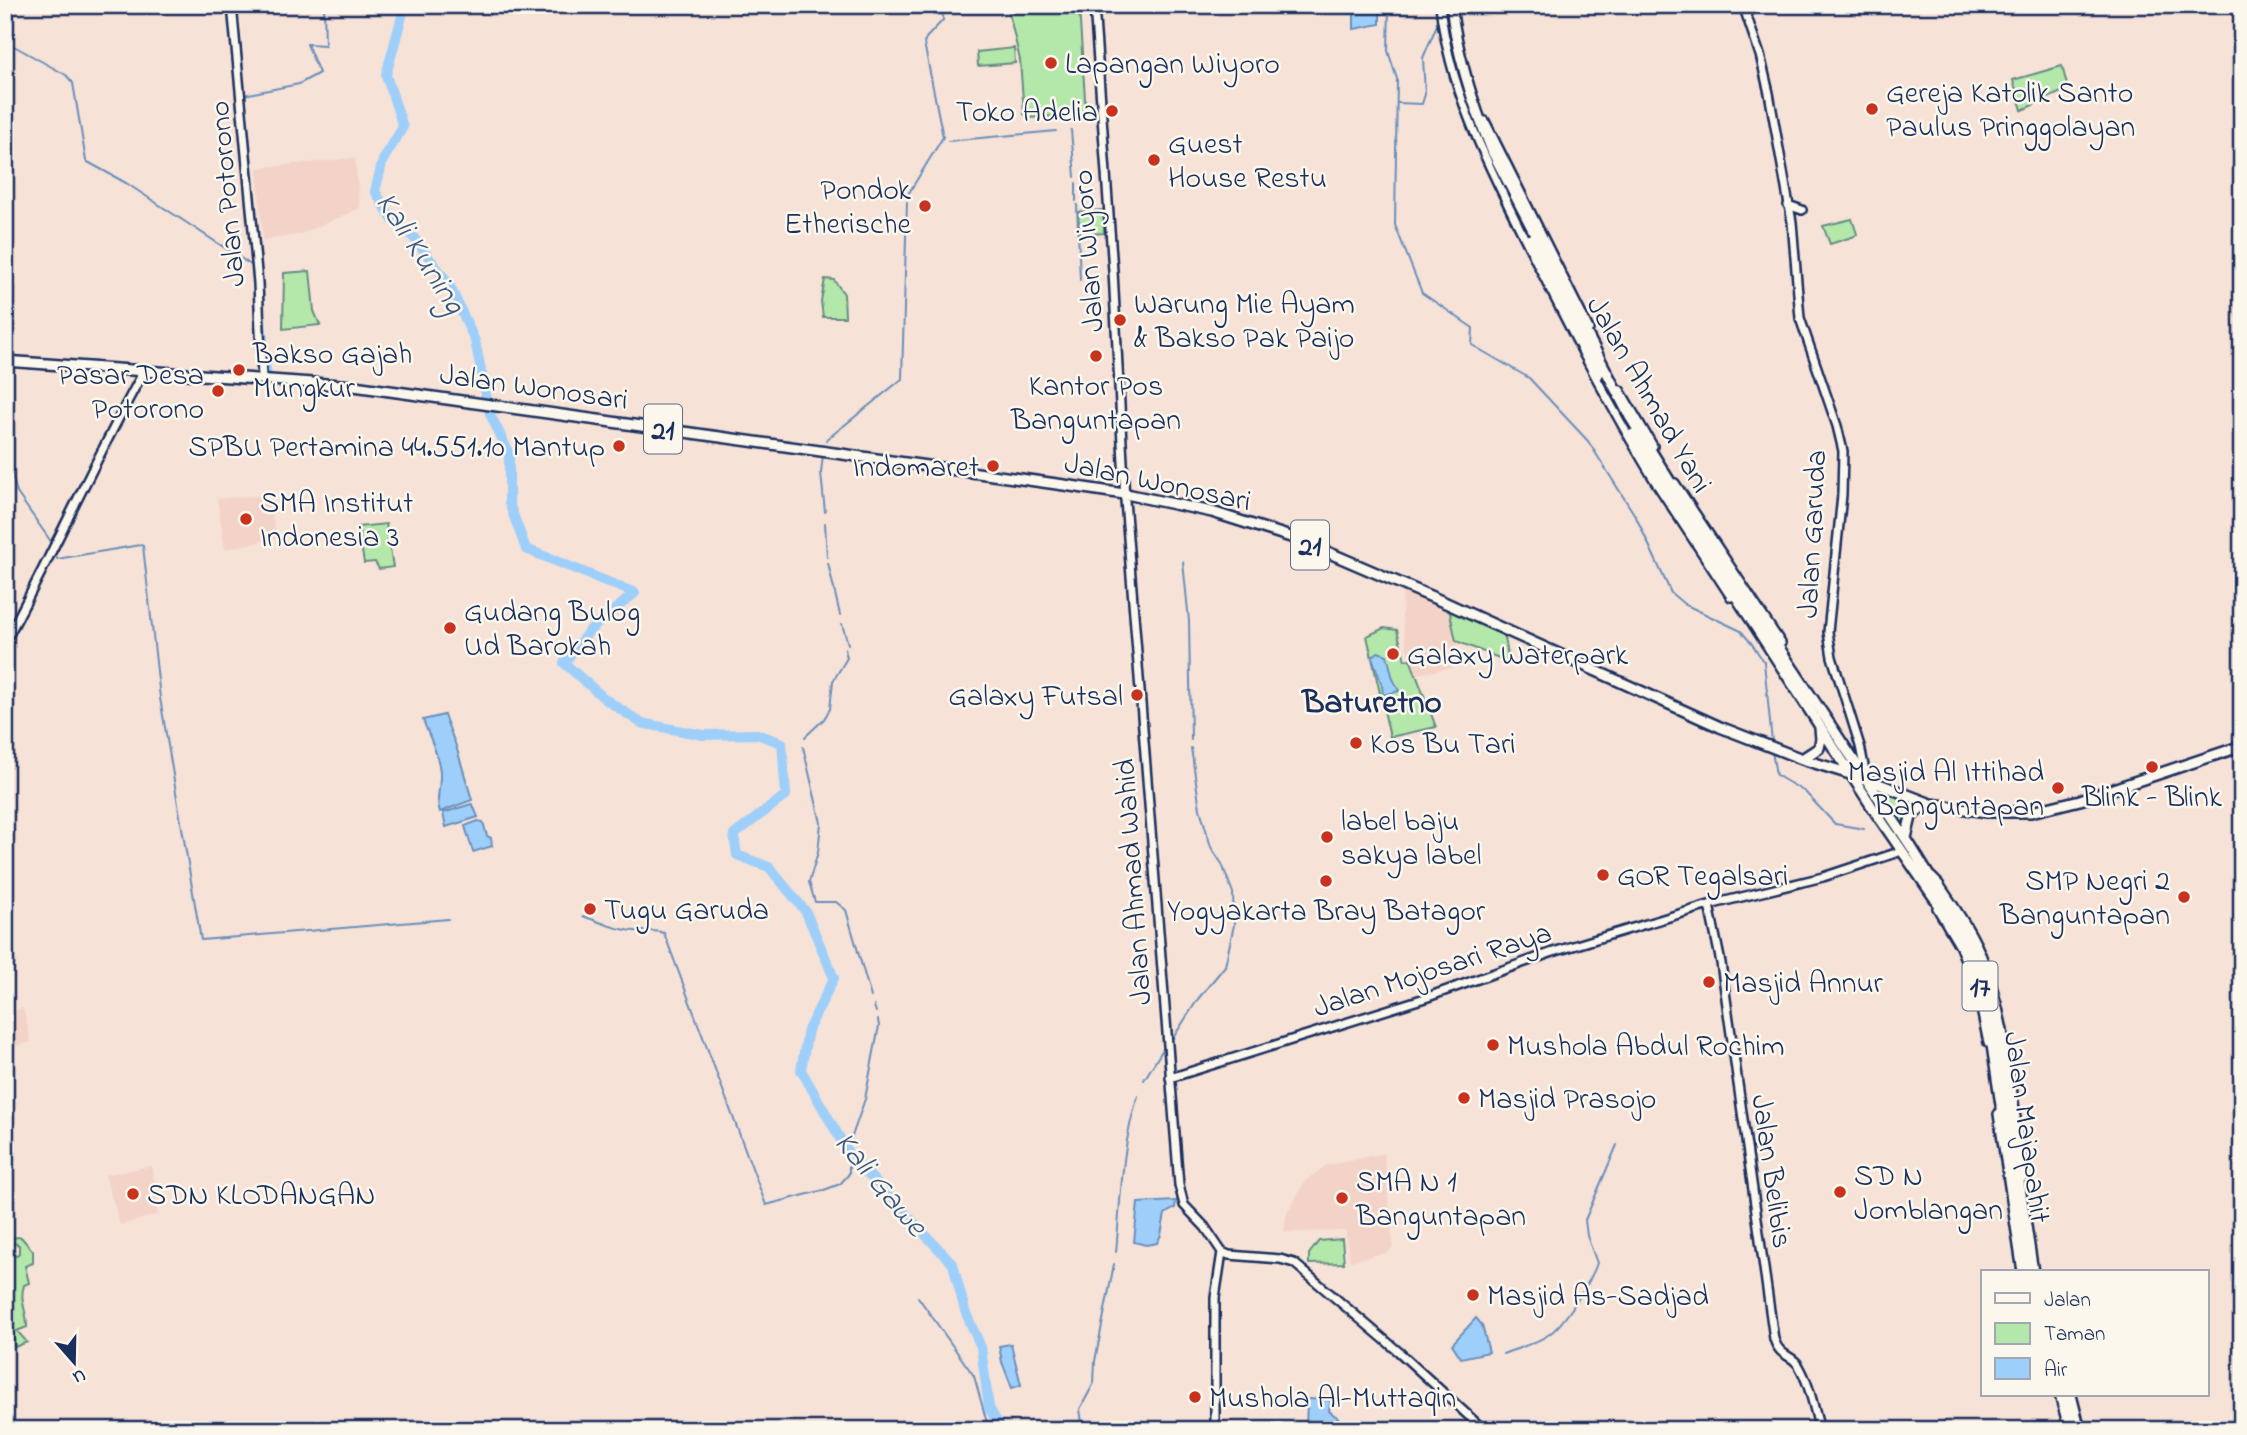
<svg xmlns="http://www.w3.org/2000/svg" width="2247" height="1435" font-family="'Indie Flower',sans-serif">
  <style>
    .built { fill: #f3d3c8 }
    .green { fill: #b3e8aa; stroke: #678c84; stroke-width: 2 }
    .water { fill: #9ecffb; stroke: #6a8fbc; stroke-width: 2 }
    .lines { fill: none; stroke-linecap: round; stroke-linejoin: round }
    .stream { stroke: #6a8fbc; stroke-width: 2 }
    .canal { stroke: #9ecffb; stroke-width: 5 }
    .river { stroke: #9ecffb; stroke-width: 10 }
    .tertiary-casing { stroke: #1b2f5e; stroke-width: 12 }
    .primary-casing { stroke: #1b2f5e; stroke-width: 14 }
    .trunk-casing { stroke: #1b2f5e; stroke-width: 14 }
    .tertiary { stroke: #fbf7ec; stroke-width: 7 }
    .primary { stroke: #fbf7ec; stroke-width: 9 }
    .trunk { stroke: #fbf7ec; stroke-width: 9 }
    .poi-dot { fill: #c8321e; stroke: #fbf7ec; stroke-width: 2.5 }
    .labels { text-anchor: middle; stroke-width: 5; stroke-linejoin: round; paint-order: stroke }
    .shield { fill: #fbf7ec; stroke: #5e6b89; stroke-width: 2 }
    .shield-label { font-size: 28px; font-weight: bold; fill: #1b2f5e }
    .poi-label { font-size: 30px; fill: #1b2f5e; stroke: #fbf7ec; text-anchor: start }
    .street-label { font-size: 30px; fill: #1b2f5e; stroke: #fbf7ec }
    .water-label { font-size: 32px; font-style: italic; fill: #3c5785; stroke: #fbf7ec }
    .quarter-label { font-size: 33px; font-weight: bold; fill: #1b2f5e; stroke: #fbf7ec }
  </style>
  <rect width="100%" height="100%" fill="#f6e2d7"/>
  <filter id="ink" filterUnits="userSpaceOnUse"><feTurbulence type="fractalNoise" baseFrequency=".0143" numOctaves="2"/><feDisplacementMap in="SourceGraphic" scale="14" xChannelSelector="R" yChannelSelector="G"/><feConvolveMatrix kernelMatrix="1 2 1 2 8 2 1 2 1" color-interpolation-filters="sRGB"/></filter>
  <g filter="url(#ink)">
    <path class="built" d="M355,158l5,50 -61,27 -36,5 -6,-72z
      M267,495l10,43 -52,11 -8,-50z
      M1403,587l45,18 13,61 -43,8 -11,-24 -5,-33z
      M23,1008l8,34 -26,6v-36z
      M1384,1153l9,93 -4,6 -39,9 -5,-30 -61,1 2,-16 19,-35 20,-15z
      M152,1166l6,48 -38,11 -15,-50z"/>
    <path class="green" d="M1079,7l7,107 -58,4 -4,-4 -4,-54 -11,-47z
      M1014,48l1,15 -37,3 -1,-14z
      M2062,66l6,23 -46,21 -9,-30z
      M1103,210l1,23 -24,2 -2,-23z
      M1852,219l5,15 -2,2 -25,8 -7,-18z
      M310,271l4,40 6,14 -37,4 1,-56z
      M825,279l9,1 10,14 1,23h-22l-2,-16z
      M386,524l7,43 -14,2 -4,-7 -11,1 -6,-36z
      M1448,604l56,28 5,30 -53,-21z
      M1384,628l13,2 8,30 5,-1 26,68 -46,10 -23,-101z
      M1871,783l47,21 -14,27z
      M21,1237l12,14v12l-8,3 4,17 -5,2c-5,18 3,23 3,42l-10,4 10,11 -12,5 -5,-29 -5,-9v-55l11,2 3,-3v-8l-5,-2 -9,9v-14z
      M1342,1239l2,24 -35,1v-10l10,-13z"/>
    <path class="water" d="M1354,5h26v19l-26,5z
      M1378,652l9,3 6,24 6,12 -16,4 -1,-10 -10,-28z
      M444,715l12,31 16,54 -32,12c-5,-13 1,-26 0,-39 -1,-18 -11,-37 -17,-53z
      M471,804l2,1 5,12 -32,10 -3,-14z
      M478,821l5,1 4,14 4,2 1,8 -19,6 -8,-26z
      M1176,1201l-1,7 -10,6 -4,21 -4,8 -11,2 -12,-3 4,-39z
      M1476,1318l6,7 7,27 -28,6 -9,-14z
      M1011,1344l10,41 -9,3 -10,-26 -3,-16z
      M1307,1399l24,1 -2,11 12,9 -10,10h-25z"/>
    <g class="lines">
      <path class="stream" d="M1389,5l-1,46 9,28 -2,146 27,68 51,35 -1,17 57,33 59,63 48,76 35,76 13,11 57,27 11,13 12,18 8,80
        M5,41l61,34 7,8 13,78 40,22 128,84
        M244,95l55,-11 20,-11 -12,-29 18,1 -1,-38
        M1398,103l24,1 3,-10 -2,-36 16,-38
        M1071,130l4,47
        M948,141l108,-10
        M1076,183v18
        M907,196l36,-59 -19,-94 2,-5 17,-18 -1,-15
        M1077,205l3,75
        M826,440l76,-61 5,-177
        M5,448l12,45 35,50
        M823,454l-2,19 4,39
        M5,495h5
        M825,523l2,34
        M55,551l2,8 83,-14 3,1 17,152 41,242 247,-21
        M1183,562l6,59 2,119
        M828,563l12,52
        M842,624l6,20
        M805,737l19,-18 6,-10 3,-28 14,-23 -2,-9
        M803,747l18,76 -3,29 -9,30 6,20h21l10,8 25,87
        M1772,751l4,24 29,17 30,32 29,5
        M583,916c17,6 34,14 52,15 10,1 19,-2 29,2l102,272 58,-15 16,-6 9,-10v-29l16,-46 14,-73 -1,-6
        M874,1006l2,6
        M1173,1038l25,-39 27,-33 9,-41 -1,-32 -11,-29 -11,-17 -11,-38 -9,-61
        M1144,1080l19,-31
        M1116,1252c5,-53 5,-105 22,-156
        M918,1297l56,79 15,54
        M1503,1354c15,-6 32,-10 45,-19 16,-10 43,-54 49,-72l-10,-27 -2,-16 32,-75
        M1083,1430l-3,-21 14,-26 1,-22 19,-97"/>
      <path class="canal" d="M263,316l6,58 11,12 34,2"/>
      <path class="river" d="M405,5l-19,70 17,52 -20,33 -8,31 17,28 22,19 35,46 26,57 15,73 19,39v50l17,46 109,44 -46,38 -25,32 41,36 36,24 62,12 54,-1 25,9 4,52 -52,40 3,20 32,12 37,45 28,66 -26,52 -7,40 48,84 104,110 12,47 16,36 8,61 13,22"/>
      <g class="tertiary-casing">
        <path id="tertiary" d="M232,5l26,278 4,95
          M1094,5l19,266 12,229 54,685 5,20 21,22 17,25
          M1440,5c9,86 49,162 87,238 41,82 83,165 131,243 24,37 49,74 73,111
          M1743,5l17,50 9,38 23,129 8,96 37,108 6,25 -1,44 -14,137 4,25 28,89 6,30
          M1485,121l104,208
          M1788,205l14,5
          M1620,390l33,56
          M1675,483l106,160
          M5,642c48,-89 90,-183 139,-271
          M1932,877l7,7c17,25 35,50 45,78 24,62 31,150 39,216
          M1709,905l12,58 53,376c6,19 18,15 25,27 11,19 15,43 21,64
          M1937,908l23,39 15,38
          M1982,1014l6,29
          M1170,1078l255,-80 128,-46 156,-47 114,-28 79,-26
          M1998,1114l24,158
          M1222,1252l7,3 51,4 14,4 105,89 85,78
          M2072,1395l9,35
          M1215,1430v-132l7,-46"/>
      </g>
      <g class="primary-casing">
        <path id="primary" d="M1866,779l65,25 56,8h44l49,-12 162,-54"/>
      </g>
      <g class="trunk-casing">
        <path id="trunk" d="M1451,5c6,52 22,100 42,148l137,264 60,97 220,331 58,94 16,39 14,64 35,230
          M1530,239l69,134
          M5,361l349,25 710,99 67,10 81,17 85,27 149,64 274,124 82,32 64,20
          M1633,434l29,48 214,331 75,109 21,39
          M1802,759l17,-11 2,-9 -1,-11
          M1906,838l5,-21 15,-14
          M1976,974l13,51 37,247
          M2060,1395l10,35
          M2067,1395l10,35"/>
      </g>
      <use href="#tertiary" class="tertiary"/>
      <use href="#primary" class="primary"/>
      <use href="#trunk" class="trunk"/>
    </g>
  </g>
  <g class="poi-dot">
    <circle cx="1051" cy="63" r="7"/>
    <circle cx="1872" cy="109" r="7"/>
    <circle cx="1112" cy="111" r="7"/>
    <circle cx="1154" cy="160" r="7"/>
    <circle cx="925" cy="206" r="7"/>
    <circle cx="1120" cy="320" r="7"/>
    <circle cx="1096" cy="356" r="7"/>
    <circle cx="239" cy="370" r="7"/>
    <circle cx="218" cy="391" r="7"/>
    <circle cx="619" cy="446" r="7"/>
    <circle cx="993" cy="466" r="7"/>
    <circle cx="246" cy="519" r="7"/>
    <circle cx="450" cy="628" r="7"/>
    <circle cx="1393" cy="654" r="7"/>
    <circle cx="1137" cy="695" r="7"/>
    <circle cx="1356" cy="743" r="7"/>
    <circle cx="2152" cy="767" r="7"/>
    <circle cx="2058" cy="788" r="7"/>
    <circle cx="1327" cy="837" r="7"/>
    <circle cx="1603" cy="875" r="7"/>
    <circle cx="1326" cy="881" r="7"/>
    <circle cx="2184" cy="897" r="7"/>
    <circle cx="590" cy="909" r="7"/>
    <circle cx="1709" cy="982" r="7"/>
    <circle cx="1493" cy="1045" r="7"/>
    <circle cx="1464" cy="1098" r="7"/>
    <circle cx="1840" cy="1192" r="7"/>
    <circle cx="133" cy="1194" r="7"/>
    <circle cx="1342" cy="1198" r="7"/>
    <circle cx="1473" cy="1295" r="7"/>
    <circle cx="1195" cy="1397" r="7"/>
  </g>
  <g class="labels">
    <g class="shield">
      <rect x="644" y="404.5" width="38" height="49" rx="5"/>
      <rect x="1291" y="520.5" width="38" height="49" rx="5"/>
      <rect x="1962.5" y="961.5" width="35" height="49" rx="5"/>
    </g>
    <g class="shield-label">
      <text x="663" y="439">21</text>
      <text x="1310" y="555">21</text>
      <text x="1980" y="996">17</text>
    </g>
    <g class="poi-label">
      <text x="1065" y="73">Lapangan Wiyoro</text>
      <text x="1886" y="102">Gereja Katolik Santo<tspan x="1886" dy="34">Paulus Pringgolayan</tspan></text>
      <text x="1098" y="121" text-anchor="end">Toko Adelia</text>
      <text x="1168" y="153">Guest<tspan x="1168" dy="34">House Restu</tspan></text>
      <text x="911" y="199" text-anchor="end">Pondok<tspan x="911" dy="34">Etherische</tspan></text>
      <text x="1134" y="313">Warung Mie Ayam<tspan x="1134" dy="34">&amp; Bakso Pak Paijo</tspan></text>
      <text x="253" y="363">Bakso Gajah<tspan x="253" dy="34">Mungkur</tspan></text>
      <text x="204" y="384" text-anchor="end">Pasar Desa<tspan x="204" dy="34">Potorono</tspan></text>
      <text x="1096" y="395" text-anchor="middle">Kantor Pos<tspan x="1096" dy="34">Banguntapan</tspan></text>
      <text x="605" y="456" text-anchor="end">SPBU Pertamina 44.551.10 Mantup</text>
      <text x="979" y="476" text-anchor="end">Indomaret</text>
      <text x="260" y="512">SMA Institut<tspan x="260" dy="34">Indonesia 3</tspan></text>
      <text x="464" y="621">Gudang Bulog<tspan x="464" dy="34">Ud Barokah</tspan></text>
      <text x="1407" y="664">Galaxy Waterpark</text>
      <text x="1123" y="705" text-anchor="end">Galaxy Futsal</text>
      <text x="1370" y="753">Kos Bu Tari</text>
      <text x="2044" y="781" text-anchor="end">Masjid Al Ittihad<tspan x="2044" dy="34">Banguntapan</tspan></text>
      <text x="2152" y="806" text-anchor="middle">Blink - Blink</text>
      <text x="1341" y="830">label baju<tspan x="1341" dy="34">sakya label</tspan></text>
      <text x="1617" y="885">GOR Tegalsari</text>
      <text x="2170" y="890" text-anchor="end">SMP Negri 2<tspan x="2170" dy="34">Banguntapan</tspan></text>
      <text x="604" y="919">Tugu Garuda</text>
      <text x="1326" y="920" text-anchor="middle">Yogyakarta Bray Batagor</text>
      <text x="1723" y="992">Masjid Annur</text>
      <text x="1507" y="1055">Mushola Abdul Rochim</text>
      <text x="1478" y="1108">Masjid Prasojo</text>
      <text x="1854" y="1185">SD N<tspan x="1854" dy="34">Jomblangan</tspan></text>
      <text x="1356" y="1191">SMA N 1<tspan x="1356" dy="34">Banguntapan</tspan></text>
      <text x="147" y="1204">SDN KLODANGAN</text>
      <text x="1487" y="1305">Masjid As-Sadjad</text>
      <text x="1209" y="1407">Mushola Al-Muttaqin</text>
    </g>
    <g class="street-label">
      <text transform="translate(226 194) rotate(-95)" y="10">Jalan Potorono</text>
      <text transform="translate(1087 251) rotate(-94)" y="10">Jalan Wiyoro</text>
      <text transform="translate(534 386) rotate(8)" y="10">Jalan Wonosari</text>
      <text transform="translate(1650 394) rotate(60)" y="10">Jalan Ahmad Yani</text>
      <text transform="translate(1158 481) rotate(12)" y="10">Jalan Wonosari</text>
      <text transform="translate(1811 534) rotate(-87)" y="10">Jalan Garuda</text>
      <text transform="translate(1132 882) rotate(-94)" y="10">Jalan Ahmad Wahid</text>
      <text transform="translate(1432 969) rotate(-18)" y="10">Jalan Mojosari Raya</text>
      <text transform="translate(2028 1127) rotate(82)" y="10">Jalan Majapahit</text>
      <text transform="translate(1773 1171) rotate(82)" y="10">Jalan Belibis</text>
    </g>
    <g class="water-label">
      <text transform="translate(422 252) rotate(57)" y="11">Kali Kuning</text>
      <text transform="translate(882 1183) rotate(50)" y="11">Kali Gawe</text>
    </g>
    <g class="quarter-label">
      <text x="1372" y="712">Baturetno</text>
    </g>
  </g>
  <rect width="2247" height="1435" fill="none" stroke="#fbf7ec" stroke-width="28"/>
  <rect x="14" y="14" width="2219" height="1407" fill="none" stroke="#1b2f5e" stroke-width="2.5" filter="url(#ink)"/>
  <rect x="1981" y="1270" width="228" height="126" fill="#fbf7ec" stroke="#a1a7b3" stroke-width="2"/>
  <rect x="1995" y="1293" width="35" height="10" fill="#fbf7ec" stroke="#a1a7b3" stroke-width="2"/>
  <text x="2044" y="1306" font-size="21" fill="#1b2f5e">Jalan</text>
  <rect x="1995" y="1323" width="35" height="21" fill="#b3e8aa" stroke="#a1a7b3" stroke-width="2"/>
  <text x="2044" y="1340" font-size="21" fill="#1b2f5e">Taman</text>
  <rect x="1995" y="1358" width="35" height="21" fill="#9ecffb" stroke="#a1a7b3" stroke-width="2"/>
  <text x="2044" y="1376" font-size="21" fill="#1b2f5e">Air</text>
  <g transform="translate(74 1362) rotate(160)" stroke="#fbf7ec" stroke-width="5" paint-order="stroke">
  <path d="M0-5L12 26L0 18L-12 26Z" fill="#1b2f5e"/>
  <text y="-10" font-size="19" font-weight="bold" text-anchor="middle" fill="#1b2f5e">U</text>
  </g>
</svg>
